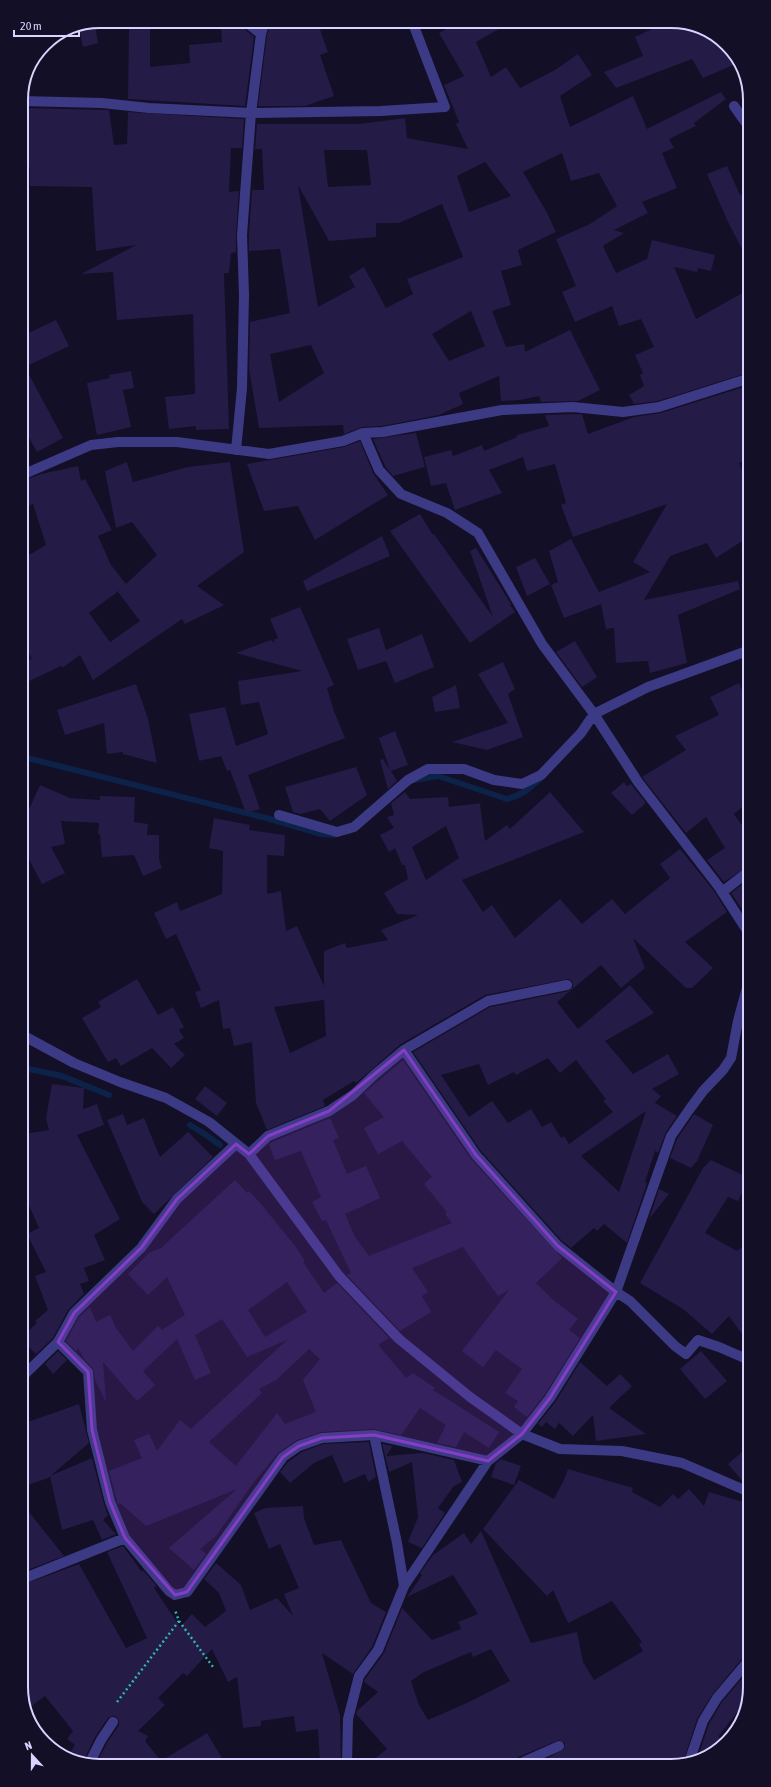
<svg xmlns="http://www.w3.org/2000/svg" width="771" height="1787" font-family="'Asap Condensed',sans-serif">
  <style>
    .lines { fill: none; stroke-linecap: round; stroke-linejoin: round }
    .stream { stroke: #0c2248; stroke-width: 6 }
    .building { fill: #241b47; fill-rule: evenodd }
    .path { stroke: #2fb8b0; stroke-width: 2.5; stroke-dasharray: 2 3; stroke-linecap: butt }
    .minor { stroke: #3d3a85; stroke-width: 10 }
    .marked { fill: #843dc5; fill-opacity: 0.2; stroke: #843dc5; stroke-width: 3; stroke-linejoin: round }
    .rim { fill: none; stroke: #d9d4ff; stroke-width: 2 }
  </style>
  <rect width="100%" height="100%" fill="#130f26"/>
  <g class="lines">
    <path class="stream" d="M23,757l247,62 51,15 13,1
      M414,780l24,-4 69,23c15,-4 24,-11 35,-22
      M24,1068l38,8 47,19
      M190,1125l16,10 14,10"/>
  </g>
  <path class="building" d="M271,21h46l11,31 -8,3 14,41 -29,10h-47l9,-71z
    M461,21h52l-37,21 15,35 15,-10 14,21 35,-18 23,-16 14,21 -32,21 10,31 63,-31 14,33 74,-37 5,7 -32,24 2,3 -27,13 5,9 -12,5 15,35 -35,14 6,11 -34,17 10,3 -21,13 13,27 31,-14 5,-19 63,15 -4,16 -13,-3 -1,4 -23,-5 22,52 50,-28 1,82 -89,28 -24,3 -5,-9 15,-9 -4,-11 3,-2 -8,-18 19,-8 -13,-28 -22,7 -7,-20 -37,16 -13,-30 14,-6 -20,-47 34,-15 27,-18 -18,-33 -28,8 -9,-28 -39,19 23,39 10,21 -38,18 4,15 -21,6 10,34 -19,6 14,36 18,-3 1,8 45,-22 30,60 -22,11 -37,1 -2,-6 -19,4 -19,1 -2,-25 -40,17 4,11 -24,11 -57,11 -20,1 -18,7 -1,-9 -84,3 -10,-59 1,-47 40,-9 -10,-64 -31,2v-16l3,-45h12l-2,-41h-7l2,-25h103l45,-6 2,20 61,11 -12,-25 3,-2 -15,-37 20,-9 -25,-43zM324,150h43l4,35 -43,2zM485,162l26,34 -42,16 -12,-36zM298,185l31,56 47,-4v-14h23l43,-19 21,53 -56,22 6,15 -27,14 -22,-41 -15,9 6,11 -37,20zM471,311l14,35 -36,15 -17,-27zM311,345l13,28 -45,29 -9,-48z
    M669,21h8l42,16 19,26 -35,15 -11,-19 -76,29 -12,-16 39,-16 -8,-19z
    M95,25l3,18 -15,4 -4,-20z
    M242,27l12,10 -9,69 -117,-7 1,-70h21v38l40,-4 -1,-18 33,-3 -1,-14z
    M21,108l88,2 5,35 13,-1 1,-32 116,7 -2,29h-11l-2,44 10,-1 -3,44v17l-5,1 -2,20h-5l5,156 -33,1v-4l-27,3 -4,-32 30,-3 -2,-80 -76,6 -4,-48 -32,2 55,-29 -40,6 -4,-64 -62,-1v-19l-9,1z
    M727,166l13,29 6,-3v65l-18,-35 -21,-48z
    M56,320l13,26 -44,21 38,71 -26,14 -15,-27v-89z
    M131,371l3,17 -11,2 8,37 -34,8 -10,-52 23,-5 -1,-3z
    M747,386v73l-8,4 8,20v55l-31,20 -9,-15 -37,13 -26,44 94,-19 2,8 -62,26 9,48 -37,10 -2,-12 -32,2 -2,-35 -8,1 -5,-25 -37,14 -13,-33 7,-3 -9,-31 22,-12 28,53 51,-20 -17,-10 34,-58 -94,33 -12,-32 5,-2 -11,-39 -28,7 -4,-14 -34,13 13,23 -47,17 -9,-27 -15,3 -7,-29 27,-7 2,6 29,-11 2,6 33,-14v-2l32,-9 -4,-11 37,-1 6,20 46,-17 27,-4z
    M416,433l9,34 -32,9 -8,-10 -12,-27z
    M360,441l13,32 15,22 -73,45 -17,-34 -34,5 -17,-47 97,-17z
    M127,462l6,20 55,-15 42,-5 14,90 -47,34 27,19 -39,19 -3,-5 -89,61 -13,-25 -18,13 -1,-2 -38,18v-21l9,-4 -9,-17v-8l6,-4 -7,-18v-53l24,-14 -13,-41 -11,5v-28l19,-7 37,-8 3,15 4,-2 27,51 -14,6 13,29 15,19 31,-29 -25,-33 -16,6 -11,-57zM120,590l-2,2 22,29 -30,21 -21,-29z
    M420,514l13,21 1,-1 59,83 -23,-66 6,-3 35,56 -1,1 5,7 -45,31 -80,-112z
    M382,536l8,20 -83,35 -4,-10z
    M535,558l15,26 -23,12 -11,-29z
    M300,607l34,78 -7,3 7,23 11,27 -97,37 12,34 -14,4 -16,-43 -3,1 -6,-15 -22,5 -10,-47 36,-7 11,39 32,-12 -9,-32 -18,3 -3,-24 64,-10 -66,-18 35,-13 4,3 -1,-3 4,-2 -8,-19z
    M379,628l7,22 36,-16 12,33 -39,16 -9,-22 -28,9 -11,-31z
    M575,641l22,36 -15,10 -26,-35z
    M503,662l12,27 -7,5 15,43 -36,13 -35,-8 56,-19 -30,-49z
    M739,683l8,19 1,100 -14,12 14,20v32l-24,16 -17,-22 18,-12 -19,-31 -20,16 -44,-56 44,-27 -11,-14 44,-21 -9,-18z
    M136,684l12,35 9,44 -34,-9v-2l-16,2 -3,-31 -39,12 -8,-25z
    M456,685l4,23 -25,4 -3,-15z
    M395,731l13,34 -17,6 6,10 -9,8 -8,-29 3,-1 7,11 -11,-32z
    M356,767l11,28 -37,26 -10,-12 -20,5 -7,-2 -8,-25z
    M624,782l3,4 4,-2 15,19 -14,12 -21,-22z
    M40,785l30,13 30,2v-4l35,1 -1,25 14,2 -1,11h12v24l3,9 -19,8 -9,-21 -32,2 -2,-22 -2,-1 1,-11 -38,-2 4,23 -14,3 14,26 -23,11 -19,-36v-21l2,-9z
    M405,792l5,7 38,-2 1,10 33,-4 -2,1 5,37 22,-16 3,4 40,-37 34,40 -122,48 21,32 9,-7 23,33 45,-39 22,25 30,-25 13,15 45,-36 -10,-14 20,-15 34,42 13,21 -42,30 28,26 -21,20h-6l-53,-50 12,30 -24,20 -20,-23 -44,37 21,27 52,-44 24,28 -49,28 28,33 35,-20 11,20 -27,15 9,7 -6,7 22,13 -11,16 -8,21 -3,-2 -10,31 2,1 -20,60 -23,-19 -7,7 -3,-3 -23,20 -9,-7 -81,-90 -68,-99 77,-45 79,-16 4,-4 -1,-6 -3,-2 -84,16 -84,49 -45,39 -2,-2 -31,19 2,6 -58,24 -11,-27 -4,-61 -18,4 -4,-18 -7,1 -4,-29 -18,8 -6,-16 6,-2 -25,-56 -10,5 -12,-26 23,-11 3,9 42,-17 1,-43 -14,-3 5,-30 36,7 -1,5 36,5 -1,21 -17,-1v39l14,-3 5,40 11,-5 27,60v-35l21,-8 2,5 41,-8 -7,-10 37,-15 -21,-1 -13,-21 24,-14 -3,-14h-3l-7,-17 -6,4 -9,-17 14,-7 -7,-11 7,-2 -3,-12zM446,826l13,32 -33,22 -14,-33zM324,1000l2,36 -36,17 -16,-46zM548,1058l12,15 16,-13 30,39 -3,2 10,11 -44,32 -5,-8 -3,2 -10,-16 -9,5 -11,-18 -23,14 -16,-22 -23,16 -28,-42 38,-11 9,21 26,-13 2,3zM646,1111l-27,81 -38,-36z
    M748,880v38l-17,-25z
    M137,979l21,36 15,-8 11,20 -5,3 5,8 -10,6 11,11 -14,13 -19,-20 -31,18 -5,-8 -8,4 -26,-44 19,-11 -3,-5z
    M403,1060l68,99 91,99 -26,25 16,16 26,20 -9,11 11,8 -35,56 -18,23 -13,-10 4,-6 -13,-8 17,-24 -26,-19 -13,17 -21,-16 47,-61 -11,6 -35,-49 -51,21 16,24 -6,4 9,16 -31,19 -53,-56 4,-2 -25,-53 -4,1 -10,-19 9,-5 -20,-46 -26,9 -6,-16 3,-2 58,-24 9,20 -6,2 14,34 19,-8 14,32 -35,16 10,23 14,19 83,-33 -7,-9 2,-2 -23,-28 8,-7 -30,-36 -24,13 -14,-26 20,-11 -20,-24z
    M52,1084l32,4 -1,21 14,-5 7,21 -27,10 43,84 -26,16 11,25 -21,8 5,13 -9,3 4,10 -16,16 -15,28 -17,16 -12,-12v-7l13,-12 -2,-2 13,-11 -13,-34 11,-4 -19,-38 12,-6 -15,-34v-60l25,-4 -3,-12z
    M205,1086l22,17 -10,13 -22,-17z
    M123,1114l4,11 17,-7 16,39 28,-25 25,25 -59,57 -12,-12 -35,-82z
    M694,1114l19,11 -16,36 -6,7 -21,-10 7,-19z
    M711,1160l38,18 -11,23 -10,-4 -23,36 32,18 12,-9v102l-20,-28 -17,18 -29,-25 -43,-26 63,-115z
    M235,1180l12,13 2,-2 12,13 34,42 10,15 -2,1 21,31 13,-10 52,55 -10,6v2l27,32 7,-5 22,15 -2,2 66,42 -10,16 -25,-16 -8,15 -19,-4 9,-18 -26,-17 -19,27 -27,-6 -53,3 -24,8 -19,13 -24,29 -38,54 -16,13 6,5 -12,16 -25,-22 68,-59 -91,37 -26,-23 -2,2 -9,-34 33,-13 -8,-18 15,-6 8,17 23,-31 11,9 96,-89 -40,17 -25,-38 -27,16 16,38 -16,7 -18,-41 -34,32 12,14 -18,16 -34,-39 3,40 -11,-22 -2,-12 -9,-9 -6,-11 -2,3 -10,-10 13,-24 11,-10 6,15 14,-7 6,13 17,23 25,-25 4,4 23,-15 -18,-38 -19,18 -20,-21 21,-21 12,-5zM287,1282l20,30 -42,25 -17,-27zM309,1349l11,10 -17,21 13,32 -31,12 -8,-11 -41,53 -27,-24 53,-49 -3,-4 17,-9z
    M659,1189l10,5 -20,25z
    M58,1351l9,9 -14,14 -8,-10z
    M701,1351l26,30 -22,18 -25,-30z
    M580,1362l27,24 13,-12 12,12 -23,22 37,26 -50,7 -3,-26 -20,21 -14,-13 -4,6 -9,-7 -4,5 -4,-3 18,-23z
    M79,1404l10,39 -41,35 -23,8v-63z
    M369,1442l7,35 -8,5 -3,-8 -21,9 -12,-28 -18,8 -24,20 -10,-11 8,-10 14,-10 21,-8z
    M382,1444l11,2 -7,10 37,-3 31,7 8,22 -8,4 -16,22 7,5 -23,35 -14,-6 10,-25 -6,-55 -23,10z
    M749,1446v39l-5,-2 -16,-19z
    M92,1458l12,46 4,11 -5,5 13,14 -14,6 -9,-20 -31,10 -12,-54z
    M501,1459l20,7 -7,19 -23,-8 5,-14z
    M568,1469l65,19 -1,4 28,15 13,-13 5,5 11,-10 15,17 5,-14 41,12v149l-5,2 -33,40 -15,24 -14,43 -140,1 -1,-2 22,-12 1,-6 -6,-3 -41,17 -4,6 -146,1 19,-15 -31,-35 1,-3 21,-19 -14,-10 1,-3 19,-26 18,-45 30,32 29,-11 -3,-7 20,-8 -25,-39 -46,22 15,-22 -2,-2 13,-18 31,-22 7,11 10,-13 50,112 46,-11 6,30 11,18 49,-29 -4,-7 3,-2 -30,-41 -44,22 -15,-33 -6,6 -64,-67 36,-49 35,19 10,-19zM491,1649l19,32 -41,21 -41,18 -9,-15 -8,-24 13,-9 47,-20 2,5z
    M303,1506l1,12 10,27 27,-5 30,63 15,9 -14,35 -19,27 -31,-21 18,62 1,49h-21l-2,-35 -22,3 -2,-16 -33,5v5l-18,2 -6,-51 -9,5 -16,-33 -25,27 -4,-3 -25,25 7,7 -27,26 10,5 -3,5 16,20 46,-28 19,32 -131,1 12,-23 12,-18v-3l-2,-5 -4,-1 -5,2 -13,19 -12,25 -15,-6 7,-11 -8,-6 6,-8 -28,-35 -20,15v-127l54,-20 47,84 21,-10 -40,-86 16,-6 19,26 1,-2 12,14 1,2 -2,2 26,39 12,-13 13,13 21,-16 -7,-18 -15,-14 12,-16 25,22 9,25 27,-12 16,18 -9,-22 15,-6 -19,-44 -11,5 -15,-36 11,-5z
    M25,1507l39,49 -39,15z
    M750,1669v19l-4,13 -28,36 9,3 -31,22 13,-38 13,-22z"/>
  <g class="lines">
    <path class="path" d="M179,1621l34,46
      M117,1702l62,-81 -4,-11"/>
    <path class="minor" d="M245,21l16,13
      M21,101l81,2 47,5 102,5 130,-2 64,-4 -33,-86
      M734,106l12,17
      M363,433l16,37 22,24 46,19 31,20 64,111 52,70 44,68 81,105 29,45
      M236,450l6,-62 2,-93 -2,-60 9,-122 10,-79 4,-13
      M22,475l69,-30 27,-3h59l92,12 74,-13 20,-8 20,-1 119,-22 71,-3 50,5 36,-5 88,-28
      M279,815l58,17 17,-5 54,-47 20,-11h36l30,11 28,4 19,-9 40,-42 13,-19 54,-27 99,-36
      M722,892l26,-20
      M24,1036l50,27 46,19 46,16 43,24 40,32 90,122 60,63 71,58 52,37 38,15 62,2 60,12 67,29
      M404,1050l72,105 82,91 58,46 55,-156 18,-26 14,-19 20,-21 8,-12 7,-37 10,-37
      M249,1154l19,-18 61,-25 24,-16 21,-20 30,-25 84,-49 79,-16
      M58,1342l30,30 4,58 18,72 15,36
      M24,1375l34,-33 16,-29 67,-65 36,-49 59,-55
      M25,1578l100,-40 44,53 6,4 12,-3 96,-135 16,-11 23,-8 52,-3 114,26
      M404,1586l84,-125 34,-27 28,-36 66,-106 14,9 45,45 11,8 12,-14 21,7 30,13
      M689,1762l14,-41 14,-23 33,-39
      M521,1763l38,-17
      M89,1764l12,-24 12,-18
      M347,1764l1,-45 11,-43 19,-26 26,-64 -7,-43 -23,-108"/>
  </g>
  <path class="marked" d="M404,1050l72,105 82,91 58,46 -66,106 -28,36 -34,27 -114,-26 -52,3 -23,8 -16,11 -96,135 -12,3 -50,-57 -15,-36 -18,-72 -4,-58 -30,-30 16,-29 67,-65 36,-49 59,-55 13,10 19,-18 61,-25z"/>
  <path d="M0 0H771V1787H0ZM100 28H671A72 72 0 0 1 743 100V1687A72 72 0 0 1 671 1759H100A72 72 0 0 1 28 1687V100A72 72 0 0 1 100 28Z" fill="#130f26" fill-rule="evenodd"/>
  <path class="rim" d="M100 28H671A72 72 0 0 1 743 100V1687A72 72 0 0 1 671 1759H100A72 72 0 0 1 28 1687V100A72 72 0 0 1 100 28Z"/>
  <g transform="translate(32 1755) rotate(339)" stroke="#130f26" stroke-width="3" paint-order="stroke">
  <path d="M0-3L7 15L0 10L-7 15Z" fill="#d9d4ff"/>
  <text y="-6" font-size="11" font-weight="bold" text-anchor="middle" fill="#d9d4ff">N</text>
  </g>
  <path d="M14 30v6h65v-6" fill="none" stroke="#d9d4ff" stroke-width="2"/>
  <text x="20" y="30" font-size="12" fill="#d9d4ff" stroke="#130f26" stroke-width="3" paint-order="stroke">20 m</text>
</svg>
